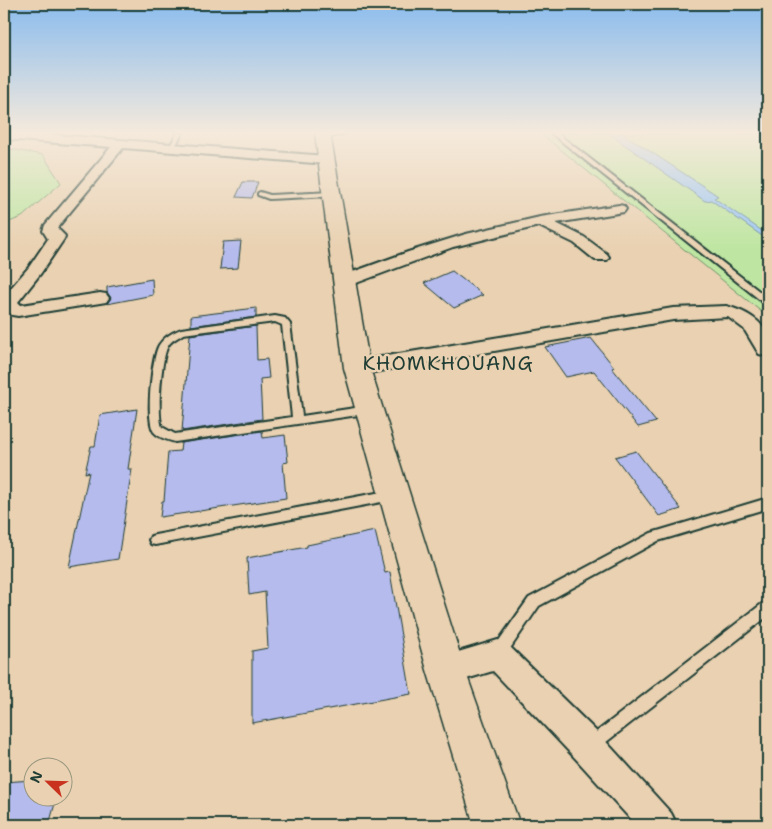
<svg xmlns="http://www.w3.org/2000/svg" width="772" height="829" font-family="'Shantell Sans',sans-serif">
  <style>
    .green { fill: #bee6a2; stroke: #6e926b }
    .water { fill: #9dc9f7; stroke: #6b91a9 }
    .building { fill: #b5bbec; stroke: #1f3d34 }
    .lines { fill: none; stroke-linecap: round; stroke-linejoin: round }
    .service-casing { stroke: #1f3d34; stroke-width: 4 }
    .minor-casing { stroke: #1f3d34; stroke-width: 4 }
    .secondary-casing { stroke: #1f3d34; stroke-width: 3 }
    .service { fill: #e9d1b1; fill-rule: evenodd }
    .minor { fill: #e9d1b1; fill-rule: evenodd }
    .secondary { fill: #e9d1b1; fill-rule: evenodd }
    .labels { text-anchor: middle; stroke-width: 5; stroke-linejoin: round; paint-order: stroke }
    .quarter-label { font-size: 20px; letter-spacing: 1px; fill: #1f3d34; stroke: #e9d1b1 }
  </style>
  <rect width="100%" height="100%" fill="#e9d1b1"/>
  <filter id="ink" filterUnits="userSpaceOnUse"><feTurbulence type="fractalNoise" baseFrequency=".02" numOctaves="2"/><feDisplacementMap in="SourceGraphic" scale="10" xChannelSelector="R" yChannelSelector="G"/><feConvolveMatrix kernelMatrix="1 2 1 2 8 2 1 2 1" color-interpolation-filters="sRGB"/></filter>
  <g filter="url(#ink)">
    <path class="green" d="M540,133h68l97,68 6,-1 57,40v77z
      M622,133l146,1v101l-55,-37 5,-2z
      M4,148l39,7 18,28 -39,34 -18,7z"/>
    <path class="water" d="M608,133h14l96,63 -4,2 54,37v5l-57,-40 -6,1z"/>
    <path class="building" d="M243,182h15l-6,16 -16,-1z
      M241,241l-3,27 -18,1 3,-27z
      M452,271l31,24 -29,13 -30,-25z
      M152,279l1,16 -46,9 4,-6 -4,-6v-5z
      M256,308v9l-65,9v-10z
      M256,326l1,34 10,-1 2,19 -9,1 2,40 -80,12 8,-96z
      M591,338l23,29 -2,1 44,54 -18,5 -44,-56 -28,6 -21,-30z
      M137,409l-9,60h4l-14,90 -49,8 20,-95 -4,1 6,-27h4l5,-31z
      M262,431l1,7 22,-3 3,27 -5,1 3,35 -126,19 2,-16h2l4,-49 12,-1 1,-8z
      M636,451l45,58 -22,7 -44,-59z
      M375,531l10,42 5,-1 21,122 -159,29v-72l16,-3 -3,-56 -16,3 -2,-37 60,-11v-2z
      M32,780v16h25l-8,29h-45v-43z"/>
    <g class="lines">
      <g class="service-casing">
        <path id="service" d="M177,133h5l-8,16h-4l-1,-1z
          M333,133h14l-24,6 -3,-2z
          M551,133h6l211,165v6h-3z
          M260,192l10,3 62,-3 3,2 -3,2 -63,3 -11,-4v-2z
          M275,316l10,2 5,6 12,92 66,-10 4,1 1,3 -1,3 -197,29c-7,-2 -16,-4 -21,-10 -9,-12 -2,-75 5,-87 5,-8 14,-13 22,-16zM275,322l7,3 10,92 -117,17 -13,-7c-5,-13 -1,-69 6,-81 3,-6 10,-8 15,-12z
          M392,490l4,2 2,3 -2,3 -4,2 -237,45 -4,-1 -2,-4 2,-4 4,-1z
          M768,498v10l-110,33 -119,65 -36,53 -5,2 -5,-2 -2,-5 2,-5 36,-51 122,-65z
          M768,602v14l-172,134 -5,3 -5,-3 -3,-5 3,-5 177,-137z"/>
      </g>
      <g class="minor-casing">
        <path id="minor" d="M4,133h26l297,23 6,4 -6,4 -204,-16 -66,80 8,8 -1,3 -23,34 -23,29 3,3 79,-12 6,1 3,4 -3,4 -6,1 -82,13 -6,-1 -8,-6v-13l25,-29 19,-28 -5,-8 2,-6 66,-78 -107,-8z
          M619,205l5,1 2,3 -2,3 -68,11 28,14 23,17 2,3 -2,3h-12l-21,-17 -35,-17 -86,21 -102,38h-12l-2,-4 2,-4 69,-25 58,-18 74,-17z
          M726,306c16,4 39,14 42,33 1,6 0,12 0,17l-9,-2 -15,-25 -16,-12 -55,3 -316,55 -7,-2 -3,-5 3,-5 7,-2 316,-53z
          M498,640l10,5 92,90 71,78 6,12h-41l-60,-66 -83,-88 -47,14 -11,-4 -4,-11 4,-11z"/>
      </g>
      <g class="secondary-casing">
        <path id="secondary" d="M315,133h15l40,235 95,302 55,155h-46l-47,-155 -83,-302z"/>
      </g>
      <use href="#service" class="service"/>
      <use href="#minor" class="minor"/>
      <use href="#secondary" class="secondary"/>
    </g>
  </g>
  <linearGradient id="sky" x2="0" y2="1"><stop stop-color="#8abcee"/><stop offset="0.53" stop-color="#f5eadc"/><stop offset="1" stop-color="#f5eadc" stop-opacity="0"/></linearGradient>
  <rect width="772" height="250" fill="url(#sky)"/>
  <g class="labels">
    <g class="quarter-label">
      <text x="448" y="370">KHOMKHOUANG</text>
    </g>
  </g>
  <rect width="772" height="829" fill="none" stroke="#e9d1b1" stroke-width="20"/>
  <rect x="10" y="10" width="752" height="809" fill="none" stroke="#1f3d34" stroke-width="2" filter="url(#ink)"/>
  <g transform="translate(48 782) rotate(293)"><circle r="24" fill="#e9d1b1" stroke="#98967f"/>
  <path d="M0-4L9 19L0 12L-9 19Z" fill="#c8321e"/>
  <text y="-8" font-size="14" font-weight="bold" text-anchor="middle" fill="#1f3d34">N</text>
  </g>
</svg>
